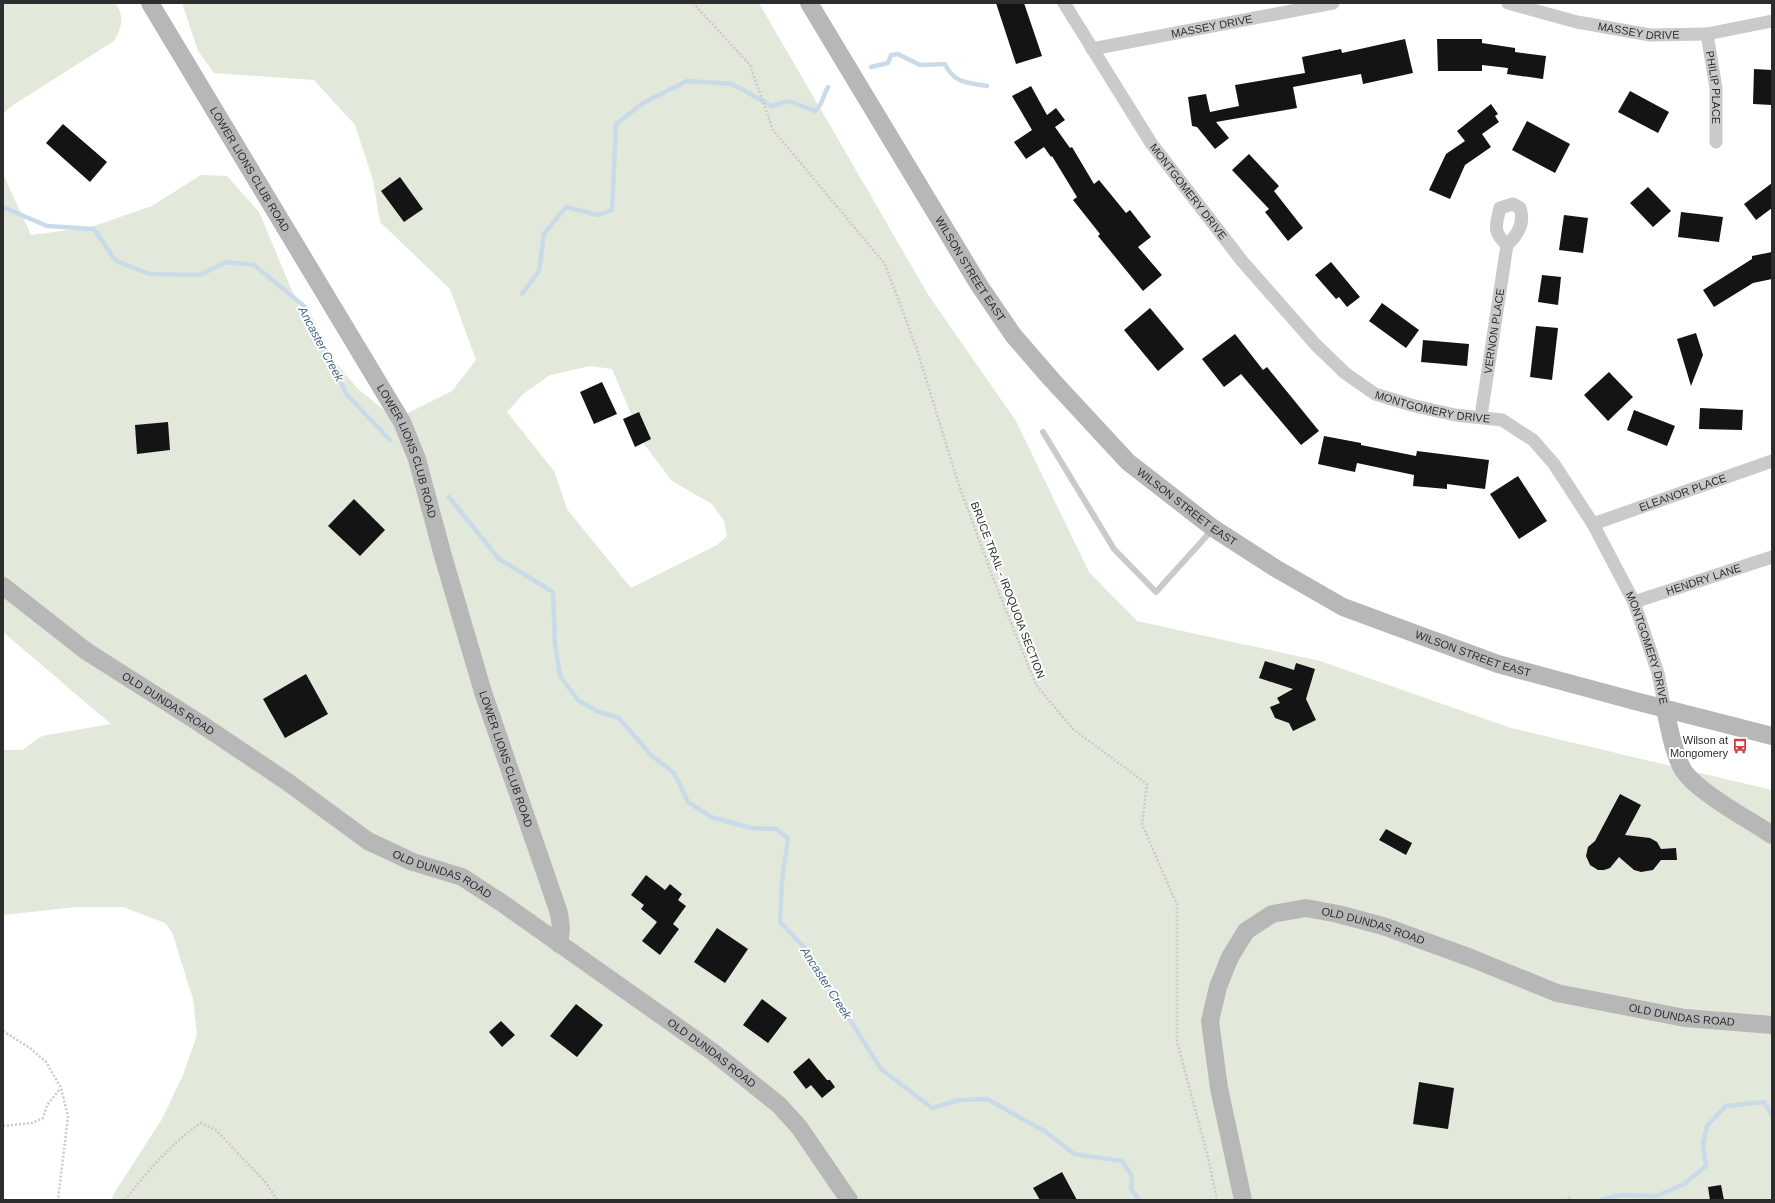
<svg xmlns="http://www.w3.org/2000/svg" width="1775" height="1203" font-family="Arial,sans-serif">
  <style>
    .green { fill: #e2e9db; fill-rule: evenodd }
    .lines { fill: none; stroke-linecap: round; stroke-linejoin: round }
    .stream { stroke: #c9dae8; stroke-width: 4.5 }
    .building { fill: #141414 }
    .path { stroke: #cacaca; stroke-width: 2.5; stroke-dasharray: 2 2; stroke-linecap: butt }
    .lane { stroke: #cacaca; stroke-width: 6 }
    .street { stroke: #cacaca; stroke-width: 13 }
    .secondary { stroke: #b7b7b7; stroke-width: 18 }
    .labels { text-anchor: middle; stroke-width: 4; stroke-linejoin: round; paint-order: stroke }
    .street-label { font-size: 11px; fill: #2d2d2d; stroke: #fff }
    .poi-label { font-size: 11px; fill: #2d2d2d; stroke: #fff; text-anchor: end }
    .water-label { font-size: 12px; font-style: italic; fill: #426887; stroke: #fff }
  </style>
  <rect width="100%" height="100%" fill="#fff"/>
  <path class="green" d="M3,3h112c10,13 7,24 -1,38l-101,64 -10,9z
    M182,3h577l170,293 87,125 73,151 48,49 183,40 191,67 261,62v410h-1660l1,-5 49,-76 21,-44 14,-40 -4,-36 -21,-67 -7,-9 -42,-16h-47l-73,8v-165h19l20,-14 69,-12 -108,-92v-458l28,61 60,-8 61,-21 49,-31 26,1 32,36 50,119 49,58 31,25 13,2 50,-25 24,-31 -26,-71 -70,-67 -7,-42 -18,-55 -41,-45 -100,-7 -16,-22zM590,366l22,3 32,75 28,37 40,23 12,17 3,15 -10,9 -86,43 -64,-79 -13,-38 -47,-59 16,-18 27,-19z"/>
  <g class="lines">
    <path class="stream" d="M871,67l17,-4 3,-8 7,-1 22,11 25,-1c8,19 24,19 42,22
      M3,207l44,19 47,3 22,32 34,13 50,1 26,-13 28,3 50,41 43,89 43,45
      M522,294l17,-23 5,-37 22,-27 32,8 14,-5 4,-86 27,-21 44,-22 45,3 40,22 17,-5 26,10c9,-8 7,-14 13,-24
      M449,497l50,62 54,33 2,52 5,32 18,24 19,11 22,7 32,37 23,18 14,29 23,15 40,11 25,1 12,9 -6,43 -2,41 24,25 77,122 51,39 27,-8 28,-1 59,33 28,22 48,7 10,15 -1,13 8,11
      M1601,1200l19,-5 37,1 27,-12 22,-18 -3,-21 4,-19 19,-20 38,-4 8,14"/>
  </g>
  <path class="building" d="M996,3h28l18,53 -26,8z
    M1405,39l8,34 -50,11 -2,-10 -68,13 4,21 -81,14 13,16 -14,11 -18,-22 -5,-1 -4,-29 18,-3 4,18 29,-6 -4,-21 70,-12 -3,-16 39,-8 1,4z
    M1437,39h45v4l33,5v4l31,4 -3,23 -36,-5 1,-6 -26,-3v6h-44z
    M1754,69l18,1v35l-19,-1z
    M1031,86l16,29 9,-7 9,12 -10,7 15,21 2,-1 22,37 5,-4 27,33 4,-3 21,27 -13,10 24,28 -19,16 -45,-55 2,-2 -27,-34 4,-3 -25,-41 -1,1 -7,-10 -18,12 -12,-17 18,-12 -20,-34z
    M1630,91l39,21 -11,21 -40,-21z
    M1491,104l7,10 -3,2 4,6 -17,12 9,13 -26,18 -15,34 -21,-9 17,-36 19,-13 -8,-10z
    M1527,121l43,23 -15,29 -43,-23z
    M63,124l44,38 -17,20 -44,-39z
    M1249,154l30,32 -5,5 29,37 -15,13 -23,-29 4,-3 -37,-39z
    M400,177l23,32 -19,13 -23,-31z
    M1772,183v25l-16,12 -12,-16z
    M1648,187l23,24 -18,16 -23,-24z
    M1681,212l42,5 -4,25 -41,-5z
    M1564,215l24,3 -5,35 -24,-3z
    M1772,252v27l-19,4 -39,24 -11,-17 49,-31v-3z
    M1331,262l29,35 -13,10 -8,-10 -3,2 -21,-24z
    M1542,275l19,2 -3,28 -20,-3z
    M1382,303l37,27 -13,18 -37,-27z
    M1150,308l34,41 -26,22 -34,-41z
    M1536,326l22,2 -6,52 -22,-3z
    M1696,333l7,22 -12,31 -14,-47z
    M1235,334l28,36 4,-3 52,64 -18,14 -60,-71 -17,13 -22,-28z
    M1423,340l46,4 -2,22 -46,-4z
    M1609,372l24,25 -25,24 -24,-26z
    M602,382l15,32 -23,10 -14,-32z
    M1700,408l43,2 -1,20 -43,-1z
    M1634,410l41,16 -8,20 -40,-16z
    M639,412l12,27 -16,8 -12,-28z
    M168,422l2,28 -33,4 -2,-29z
    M1324,436l37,7v2l55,11 1,-5 72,9 -4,29 -38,-5v5l-34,-3 1,-11 -57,-12 -2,9 -37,-8z
    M1518,476l29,45 -28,18 -29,-45z
    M354,499l31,31 -25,26 -32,-30z
    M1265,661l29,9 2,-7 19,6 -9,30 10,21 -23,11 -4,-8 -14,-5 -5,-11 10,-4 -3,-5 16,-9 -34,-11z
    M306,674l22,40 -43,24 -22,-39z
    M1620,794l21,11 -16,30 25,3 7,4 4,7 15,-1 1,12h-16l-8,10 -12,2 -7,-2 -15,-13 -9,11 -6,2h-6l-8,-5 -4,-9 2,-9 7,-6z
    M1386,829l26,14 -6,12 -27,-15z
    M646,875l19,15 5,-6 12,10 -4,6 8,6 -13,18 6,5 -19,26 -18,-14 15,-19 -16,-13 3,-4 -13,-10z
    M717,928l31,21 -23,34 -31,-21z
    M762,999l25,19 -19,25 -25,-18z
    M576,1004l27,21 -26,32 -27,-21z
    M501,1021l14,14 -13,12 -13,-15z
    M809,1058l18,22h3l5,7 -13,11 -11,-13 -5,4 -13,-17z
    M1419,1082l35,6 -6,41 -35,-5z
    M1062,1172l15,28h-37l-7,-12z
    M1721,1185l3,15h-14l-2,-13z"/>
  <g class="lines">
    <path class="path" d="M693,3l57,62 23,65 112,134 31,83 42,135 33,91 45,112 37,44 74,55 -5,40 35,81v137l31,115 9,43
      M3,1031l27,17 16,14 15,26 7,28 -10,84
      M3,1126l29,-3 11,-5 4,-13 13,-16
      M125,1200c23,-29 45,-56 76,-77l15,7 51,54 10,16
      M1565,1200l6,-3"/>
    <path class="lane" d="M1043,432l71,117 42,43 56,-62"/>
    <g class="street">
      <path id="s1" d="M1064,3l87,140 91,118 74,84 29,28 30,21 36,11 44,10 47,5 31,20 21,24 39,60 41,78 24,71 7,36"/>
      <path id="s2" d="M1508,3l69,19 73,13 57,-1 65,-13"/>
      <path id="s3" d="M1707,34l9,54v54"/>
      <path id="s4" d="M1092,49l241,-46"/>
      <path id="s5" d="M1481,416l26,-171c11,-10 18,-22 13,-37l-7,-4 -13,4c-4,18 -8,23 7,37"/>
      <path id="s6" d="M1593,524l179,-63"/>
      <path id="s7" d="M1634,602l138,-45"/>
    </g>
    <g class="secondary">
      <path id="s8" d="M150,3l252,419 15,37 26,97 40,136 76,221 2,16 -2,15"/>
      <path id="s9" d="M809,3l170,282 34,50 39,45 76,82 85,66 62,40 68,39 84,31 71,26 137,37 137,35"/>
      <path id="s10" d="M3,586l83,65 115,73 88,59 79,58 45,21 49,15 40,26 211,149 66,53 20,22 50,73"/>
      <path d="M1665,709c4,18 10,52 21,65 17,21 62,45 86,61"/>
      <path id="s11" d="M1243,1200l-24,-112 -9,-67 8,-34 12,-30 16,-26 26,-17 34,-6 32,6 45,12 88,32 86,35 128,25 87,7"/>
    </g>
  </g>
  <defs>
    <g id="bus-bare" transform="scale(1.2)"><path d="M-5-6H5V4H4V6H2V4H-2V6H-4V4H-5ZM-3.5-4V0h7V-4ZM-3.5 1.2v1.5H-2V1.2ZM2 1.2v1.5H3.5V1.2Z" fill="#d63d3e" stroke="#fff" stroke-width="2.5" paint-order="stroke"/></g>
  </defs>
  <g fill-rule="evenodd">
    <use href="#bus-bare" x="1740" y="746"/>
  </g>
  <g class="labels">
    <g class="street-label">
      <text dy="4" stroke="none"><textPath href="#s4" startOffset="122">MASSEY DRIVE</textPath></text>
      <text dy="4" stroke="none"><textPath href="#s2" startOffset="134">MASSEY DRIVE</textPath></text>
      <text dy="4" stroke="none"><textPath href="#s3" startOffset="54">PHILIP PLACE</textPath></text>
      <text dy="4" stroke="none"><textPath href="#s8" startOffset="194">LOWER LIONS CLUB ROAD</textPath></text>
      <text dy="4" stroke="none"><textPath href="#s1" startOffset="226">MONTGOMERY DRIVE</textPath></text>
      <text dy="4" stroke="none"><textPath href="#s9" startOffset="311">WILSON STREET EAST</textPath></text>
      <text dy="4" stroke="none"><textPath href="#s5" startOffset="86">VERNON PLACE</textPath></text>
      <text dy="4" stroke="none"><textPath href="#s1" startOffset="562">MONTGOMERY DRIVE</textPath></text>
      <text dy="4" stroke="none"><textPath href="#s8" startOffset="518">LOWER LIONS CLUB ROAD</textPath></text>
      <text dy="4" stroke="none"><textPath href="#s6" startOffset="95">ELEANOR PLACE</textPath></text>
      <text dy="4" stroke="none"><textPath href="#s9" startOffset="635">WILSON STREET EAST</textPath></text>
      <text dy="4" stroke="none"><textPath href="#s7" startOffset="73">HENDRY LANE</textPath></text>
      <text transform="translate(1008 590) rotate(69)" y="4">BRUCE TRAIL - IROQUOIA SECTION</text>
      <text dy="4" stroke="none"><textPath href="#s1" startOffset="909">MONTGOMERY DRIVE</textPath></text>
      <text dy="4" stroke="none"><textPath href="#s9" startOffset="959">WILSON STREET EAST</textPath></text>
      <text dy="4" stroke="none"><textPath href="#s10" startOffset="203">OLD DUNDAS ROAD</textPath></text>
      <text dy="4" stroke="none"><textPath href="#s8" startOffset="842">LOWER LIONS CLUB ROAD</textPath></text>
      <text dy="4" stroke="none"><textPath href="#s10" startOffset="527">OLD DUNDAS ROAD</textPath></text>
      <text dy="4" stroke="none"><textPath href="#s11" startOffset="415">OLD DUNDAS ROAD</textPath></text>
      <text dy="4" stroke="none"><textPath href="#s11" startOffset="738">OLD DUNDAS ROAD</textPath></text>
      <text dy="4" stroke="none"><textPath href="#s10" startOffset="852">OLD DUNDAS ROAD</textPath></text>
    </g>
    <g class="poi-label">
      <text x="1728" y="744">Wilson at<tspan x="1728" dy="13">Mongomery</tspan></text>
    </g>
    <g class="water-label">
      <text transform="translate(321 344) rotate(62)" y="4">Ancaster Creek</text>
      <text transform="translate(826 983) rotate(57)" y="4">Ancaster Creek</text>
    </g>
  </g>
  <rect width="1775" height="1203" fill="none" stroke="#2d2d2d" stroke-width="8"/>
</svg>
